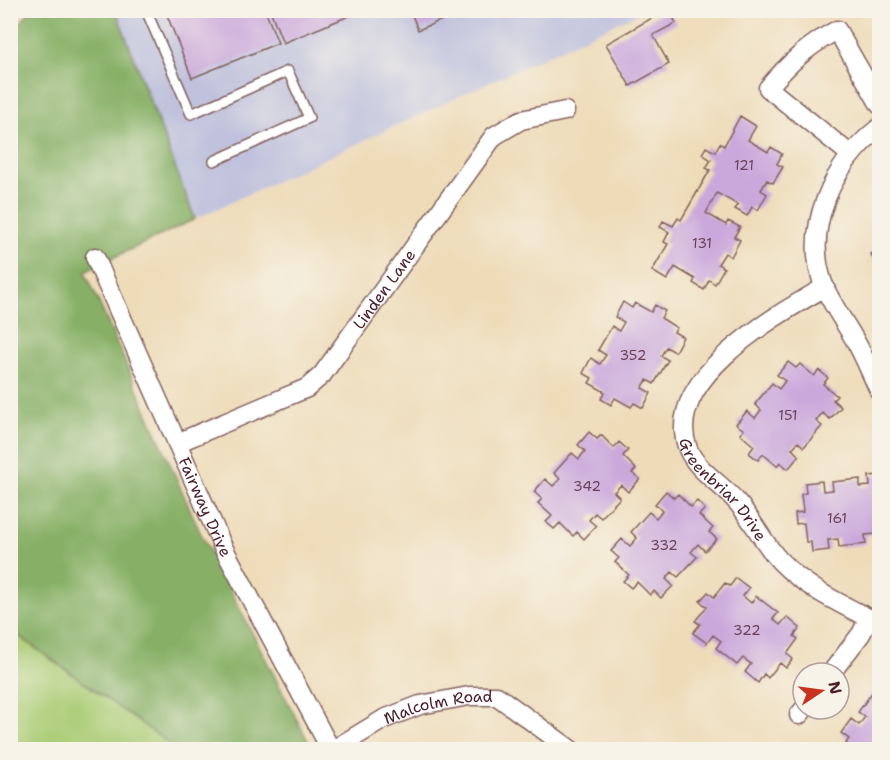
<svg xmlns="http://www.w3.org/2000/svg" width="890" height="760" font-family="'Shantell Sans',sans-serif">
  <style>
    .industrial { fill: #c0c2dd }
    .green { fill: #aacc74; stroke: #7a7650; stroke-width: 1.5 }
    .forest { fill: #87b066; stroke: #686848; stroke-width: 1.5 }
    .building { fill: #caa8db }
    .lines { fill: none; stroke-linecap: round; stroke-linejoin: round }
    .service-casing { stroke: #83615d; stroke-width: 12 }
    .minor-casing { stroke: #83615d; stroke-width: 21 }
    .service { stroke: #fff; stroke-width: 9 }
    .minor { stroke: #fff; stroke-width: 18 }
    .labels { text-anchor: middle; stroke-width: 5; stroke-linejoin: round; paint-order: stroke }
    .number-label { font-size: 14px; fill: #6a4157 }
    .street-label { font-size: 16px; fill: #4a1f2b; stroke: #f7f3e8 }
  </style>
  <rect width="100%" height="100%" fill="#f7f3e8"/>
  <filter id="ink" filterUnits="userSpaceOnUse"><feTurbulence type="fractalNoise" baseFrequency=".0167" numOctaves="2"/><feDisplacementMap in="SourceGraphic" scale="12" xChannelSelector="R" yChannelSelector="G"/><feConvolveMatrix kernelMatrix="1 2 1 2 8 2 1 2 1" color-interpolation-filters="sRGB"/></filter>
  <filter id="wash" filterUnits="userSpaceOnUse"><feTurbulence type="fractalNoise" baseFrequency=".008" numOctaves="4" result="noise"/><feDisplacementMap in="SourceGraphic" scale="24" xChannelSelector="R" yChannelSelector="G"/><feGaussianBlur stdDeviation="1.35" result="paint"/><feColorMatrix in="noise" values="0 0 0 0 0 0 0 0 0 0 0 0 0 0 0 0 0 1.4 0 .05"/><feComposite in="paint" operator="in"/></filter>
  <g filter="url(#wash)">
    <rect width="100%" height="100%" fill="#eedcb9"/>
    <path class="industrial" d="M116,11h527l-448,208z"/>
    <path class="green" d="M10,630l157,112 5,7h-161z"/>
    <path class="forest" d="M30,11h86l79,208 -110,52 115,261 112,217h-140l-5,-7 -156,-112 -1,-594z"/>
    <g id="blocks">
      <path class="building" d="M165,10h100l13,33 -86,35z
        M270,10h83l1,4 -71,29z
        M410,10h54v1l-46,19z
        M666,10h3l7,13 -23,12 16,29 -39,22 -24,-42z
        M740,116l16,10 -8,14 20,12 3,-5 11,7 -5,10 6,3 -10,16 -6,-3 -6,10 6,4 -9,16 -6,-3 -5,9 -12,-7 3,-4 -21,-12 -6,11 -5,9 20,12 2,-4 12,6 -6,10 6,3 -9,17 -6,-4 -7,11 6,4 -9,16 -6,-4 -5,10 -11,-7 2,-4 -20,-12 -8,13 -15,-9 16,-27 -4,-2 5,-10 -9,-5 3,-6 10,5 5,-8 3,2 29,-50 -4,-2 5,-8 -9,-6 4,-7 9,5 5,-9 4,3z
        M880,250v19l-2,1 -7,-16z
        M623,302l9,6 3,-5 16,9 4,-7 10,6 -4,7 16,10 -3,4 9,5 -8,15 -9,-5 -5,9 7,4 -14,24 -7,-4 -5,8 9,5 -8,15 -9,-5 -3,4 -16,-9 -4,7 -10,-6 4,-7 -16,-9 3,-5 -9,-5 8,-15 9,6 6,-9 -8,-5 14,-24 7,5 5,-9 -9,-5z
        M788,362l8,6 4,-4 14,12 5,-6 9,8 -5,6 14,12 -4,4 8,7 -11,12 -8,-6 -6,8 6,5 -18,21 -6,-5 -6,7 7,7 -11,13 -8,-7 -3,4 -14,-12 -5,6 -9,-7 5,-7 -14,-12 4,-4 -8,-6 11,-13 8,7 6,-8 -6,-6 17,-21 7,6 6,-8 -8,-6z
        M589,432l8,7 4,-4 13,13 5,-6 9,8 -5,6 13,13 -4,4 8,6 -12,13 -7,-7 -7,7 6,6 -19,20 -6,-5 -6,7 7,6 -12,13 -7,-7 -4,4 -13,-13 -6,6 -8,-7 6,-6 -14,-13 4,-4 -8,-7 11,-13 8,7 7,-7 -6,-6 18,-20 7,6 6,-8 -7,-6z
        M880,475v69l-3,1 -1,-11 -11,1 1,9 -27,3 -1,-8 -10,1 1,10 -17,2 -1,-10h-5l-2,-19 -8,1 -1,-11 8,-1 -2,-18 5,-1 -1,-10 17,-2 1,10 10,-1 -1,-8 28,-3v8l10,-1 -1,-10z
        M666,491l8,7 4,-4 13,13 6,-6 8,8 -6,6 14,13 -4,4 8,7 -12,12 -7,-7 -7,8 6,5 -19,20 -6,-5 -6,7 7,7 -12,12 -7,-7 -4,4 -13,-13 -6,6 -8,-7 6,-6 -14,-13 4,-4 -8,-7 11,-12 8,7 7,-8 -6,-6 18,-20 7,6 6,-7 -7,-7z
        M736,578l13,10 -6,8 8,7 5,-7 22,17 -5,6 7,6 7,-8 13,11 -6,8 4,3 -11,15 6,5 -7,9 -6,-5 -12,15 -4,-4 -6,9 -13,-11 6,-8 -8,-6 -6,7 -21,-17 5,-7 -8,-6 -6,8 -14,-10 7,-9 -5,-3 12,-14 -7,-6 8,-9 6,5 11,-14 5,3z
        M874,690l6,3v57h-25l-9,-7 3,-4 -8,-6 10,-14 8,6 6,-8 -7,-5z"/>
    </g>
  </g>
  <g filter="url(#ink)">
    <use href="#blocks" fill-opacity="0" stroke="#83615d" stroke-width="1.5"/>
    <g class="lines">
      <g class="service-casing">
        <path id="service" d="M146,10l45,104 97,-43 21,47 -95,43"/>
      </g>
      <g class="minor-casing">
        <g id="minor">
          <path d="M880,127c-47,36 -78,101 -56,159 8,19 22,38 32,56 9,16 16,34 24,50"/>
          <path d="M851,155l-83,-67c21,-25 41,-43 69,-58l43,75"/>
          <path id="s1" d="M95,257l128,290 108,203"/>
          <path id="s2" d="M825,287c-48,28 -164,92 -137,162 9,22 34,35 49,53 16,18 26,41 43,59 28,29 64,44 100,63"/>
          <path id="s3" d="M177,443l130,-55 15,-13 172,-239 27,-16 44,-9"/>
          <path d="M831,673l30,-39 8,-16"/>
          <path d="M799,715l5,-6"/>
          <path id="s4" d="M333,750l51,-31 36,-14 49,-9h28l74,54"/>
        </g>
      </g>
      <use href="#service" class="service"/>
      <use href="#minor" class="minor"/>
    </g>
  </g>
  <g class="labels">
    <g class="number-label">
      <text x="744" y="170">121</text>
      <text x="702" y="248">131</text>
      <text x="633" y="360">352</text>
      <text x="788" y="420">151</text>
      <text x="587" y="491">342</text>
      <text x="837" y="523">161</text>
      <text x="664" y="550">332</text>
      <text x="747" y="635">322</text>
    </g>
    <g class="street-label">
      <text dy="6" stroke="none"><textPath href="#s3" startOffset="267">Linden Lane</textPath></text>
      <text dy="6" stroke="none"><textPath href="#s2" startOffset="282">Greenbriar Drive</textPath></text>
      <text dy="6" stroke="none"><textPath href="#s1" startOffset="273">Fairway Drive</textPath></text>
      <text dy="6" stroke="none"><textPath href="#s4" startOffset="116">Malcolm Road</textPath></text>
    </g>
  </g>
  <rect width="890" height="760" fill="none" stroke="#f7f3e8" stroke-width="36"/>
  <g transform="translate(821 691) rotate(77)"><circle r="28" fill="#f7f3e8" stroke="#b29e9c" stroke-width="1.5"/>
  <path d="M0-4.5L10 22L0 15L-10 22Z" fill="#c8321e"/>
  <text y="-9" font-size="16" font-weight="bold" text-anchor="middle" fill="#4a1f2b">N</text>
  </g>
</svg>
